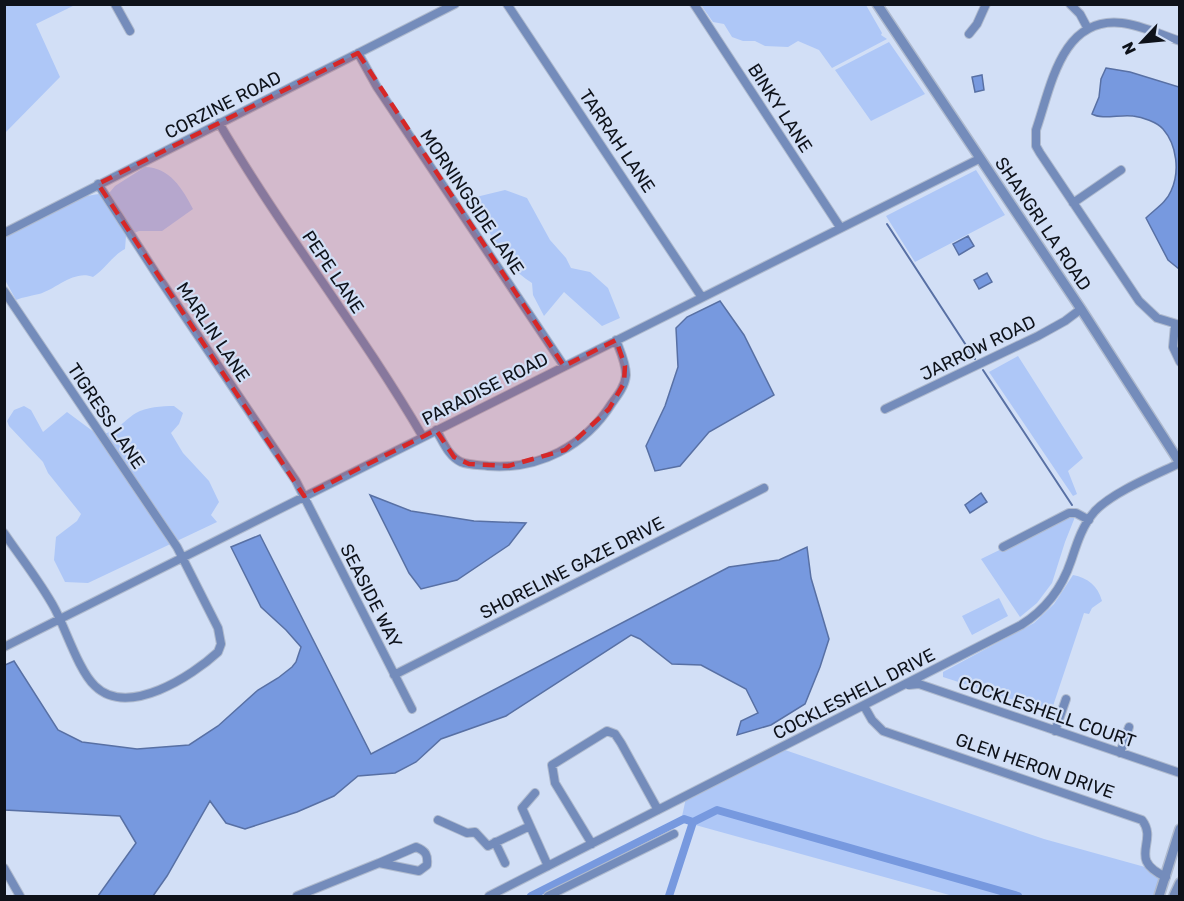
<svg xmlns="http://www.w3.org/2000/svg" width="1184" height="901" font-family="Rubik,sans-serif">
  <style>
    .green { fill: #aec7f7 }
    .water { fill: #7799df; stroke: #5870a4; stroke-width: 1.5 }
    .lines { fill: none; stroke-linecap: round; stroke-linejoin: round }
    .stream { stroke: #5870a4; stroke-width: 2 }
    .canal { stroke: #7799df; stroke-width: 8 }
    .minor-casing { stroke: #afbace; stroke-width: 10 }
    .tertiary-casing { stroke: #afbace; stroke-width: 12 }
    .minor { stroke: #748cbb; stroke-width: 8 }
    .tertiary { stroke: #748cbb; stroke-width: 9 }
    .marked { fill: #d62828; fill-opacity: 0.2; stroke: #d62828; stroke-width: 4.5; stroke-dasharray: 12 8; stroke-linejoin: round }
    .labels { text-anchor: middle; stroke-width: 4.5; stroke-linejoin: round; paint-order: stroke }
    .street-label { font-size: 18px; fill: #0e121a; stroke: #d2dff6 }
  </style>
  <rect width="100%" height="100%" fill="#d2dff6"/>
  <path class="green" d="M5,4l70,1 -39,19 24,53 -55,56z
    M701,5h165l16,28 -1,2 6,4 -55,29 -13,-18 -21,-9 -10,6 -23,-1 -10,-5h-12l-11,-4 -8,-13 -11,-2z
    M889,42l36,52 -54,27 -36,-51z
    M145,167c24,0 38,22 48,42l-31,22h-23l-13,5 -1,13c-13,7 -19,19 -32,28 -18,-8 -37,12 -54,17 -8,2 -16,3 -23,6l-11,-20 -1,-43 83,-41 23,-4 5,-6z
    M976,170l29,45 -90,47 -29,-46z
    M505,190l22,8 23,42 16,18 5,10 19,4 18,16 12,30 -18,8 -38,-34 -20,24 -11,-21 -1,-12c-29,-17 -45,-56 -60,-85z
    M1018,356l65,102 -15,13 9,23 -4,2 -84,-124z
    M24,406l7,4 12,22 24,-20 31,23c21,-3 22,-12 38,-22 10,-6 26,-7 38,-7l9,7 -4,11 -8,9 12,20 26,28 10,21 -8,13 6,7 -129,61 -23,-1 -11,-22 2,-23 21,-16 4,-7 -33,-41 -5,-11 -34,-36 -2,-5 7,-11z
    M1070,516l5,1 -10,25 -13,41 -15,20 -17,14 -39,-58z
    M1073,575c15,3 25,11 29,26l-10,7 -3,6 -5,-1 -33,99 -108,-35v-5l91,-49 20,-19z
    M999,598l9,18 -36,19 -10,-19z
    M785,750l259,89 119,33 -8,24h-202l-272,-75 5,-23z"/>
  <path class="water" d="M1106,68l24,4 49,15v182l-11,-9 -22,-42c9,-9 20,-15 25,-27 9,-19 6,-46 -8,-62 -6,-7 -21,-12 -30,-13 -12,-2 -31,4 -41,-2l7,-17 2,-18z
    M982,75l2,15 -9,2 -3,-15z
    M968,236l6,10 -15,9 -6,-11z
    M987,273l5,9 -13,7 -5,-9z
    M720,301l24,34 30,60 -65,37 -29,34 -25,5 -9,-25 19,-40 13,-39 -2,-39 11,-11z
    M981,493l6,9 -17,11 -5,-8z
    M370,495l41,16 63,10 52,2 -17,22 -52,35 -36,9 -12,-16z
    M260,535l111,219 358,-187 50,-7 28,-13 4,31 18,61 -9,28 -15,37 -34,21 -34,10 4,-14 17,-8 -12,-24 -45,-24 -29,-1 -32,-25 -9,-4 -125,81 -65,23 -25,23 -21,11 -37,3 -24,20 -37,16 -52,17 -19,-6 -16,-22 -43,75 -14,20h-55l38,-53 -16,-27 -115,-6v-145l9,-4 44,69 24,12 55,7 52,-4 29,-19 40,-36 20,-12 14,-11 4,-5 5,-15 -15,-17 -25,-23 -30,-60z"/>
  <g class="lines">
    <path class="stream" d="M887,224l88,135
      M983,370l89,135"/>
    <path class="canal" d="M531,896l153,-77 9,3
      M669,896l24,-74 24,-12 301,86"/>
    <g class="minor-casing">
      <path id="minor" d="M115,4l15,27
        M507,4l194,292
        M694,4l146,223
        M1070,4l10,10 8,15
        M969,34l8,-10 9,-20
        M1180,41c-19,-6 -39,-16 -58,-18 -61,-7 -71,64 -86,107v16l4,7 99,148 18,17 23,7
        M358,53l19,34 187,279
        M219,123c63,108 141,206 204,314
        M98,184l59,91 139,206 116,228
        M1073,203l48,-33
        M4,233l451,-229
        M4,291l173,256 41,81 3,16 -3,8c-26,24 -90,66 -123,34 -16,-15 -29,-56 -40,-77 -14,-26 -34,-51 -51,-76
        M1175,325l-2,22 7,15
        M885,409l153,-73 27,-15 16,-12
        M436,430c7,11 12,26 25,32 8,3 18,3 27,4 51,4 97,-20 124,-63 6,-8 13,-17 14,-28 0,-12 -6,-24 -10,-35
        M1003,547l66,-34h7l13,7
        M4,647l975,-488
        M394,675l370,-187
        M909,685l10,-1 261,89
        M864,706l8,14 11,11 259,89c17,22 -16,39 24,57
        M1055,731l11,-32
        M1120,753l9,-26
        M535,793l-13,15 26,58
        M438,820l29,13 8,-1 13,14 42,-20
        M495,842l10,21
        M592,844l-37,-61 -3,-18 55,-34 8,3 6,9 37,67
        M416,847c10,4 12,8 11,18l-8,6 -40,-8z
        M4,868l16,28
        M297,896l82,-33
        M489,896l532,-271c24,-15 41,-37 50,-64 6,-18 11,-35 24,-50 18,-19 60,-36 85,-48
        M548,896l126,-62"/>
    </g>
    <g class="tertiary-casing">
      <path id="tertiary" d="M877,4l204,305 99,154
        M1159,896l21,-67
        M1174,896l6,-13"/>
    </g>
    <use href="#minor" class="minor"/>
    <use href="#tertiary" class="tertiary"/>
  </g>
  <path class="marked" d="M358,53l206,313 52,-26 9,26 -1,17 -15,26 -44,41 -57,16 -39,-2 -15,-7 -18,-27 -132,66 -206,-312z"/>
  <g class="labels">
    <g class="street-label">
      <text transform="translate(223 105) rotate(-27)" y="6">CORZINE ROAD</text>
      <text transform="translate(780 108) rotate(57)" y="6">BINKY LANE</text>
      <text transform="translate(617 141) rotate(56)" y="6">TARRAH LANE</text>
      <text transform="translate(472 202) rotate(56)" y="6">MORNINGSIDE LANE</text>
      <text transform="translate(1043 224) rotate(56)" y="6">SHANGRI LA ROAD</text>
      <text transform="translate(333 272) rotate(56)" y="6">PEPE LANE</text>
      <text transform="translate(213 332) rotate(56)" y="6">MARLIN LANE</text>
      <text transform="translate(978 348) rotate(-26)" y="6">JARROW ROAD</text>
      <text transform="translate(485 389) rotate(-27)" y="6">PARADISE ROAD</text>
      <text transform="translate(106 416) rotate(56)" y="6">TIGRESS LANE</text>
      <text transform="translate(572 568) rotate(-27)" y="6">SHORELINE GAZE DRIVE</text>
      <text transform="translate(371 596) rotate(63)" y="6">SEASIDE WAY</text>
      <text transform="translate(854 694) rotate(-27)" y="6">COCKLESHELL DRIVE</text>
      <text transform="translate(1047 712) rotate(19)" y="6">COCKLESHELL COURT</text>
      <text transform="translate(1035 766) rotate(19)" y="6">GLEN HERON DRIVE</text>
    </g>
  </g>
  <rect width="1184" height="901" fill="none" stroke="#0e121a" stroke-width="12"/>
  <g transform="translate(1142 42) rotate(244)" stroke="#d2dff6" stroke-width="4.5" paint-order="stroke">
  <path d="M0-4.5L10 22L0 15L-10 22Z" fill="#0e121a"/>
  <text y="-9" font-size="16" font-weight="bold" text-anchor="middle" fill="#0e121a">N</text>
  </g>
</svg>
